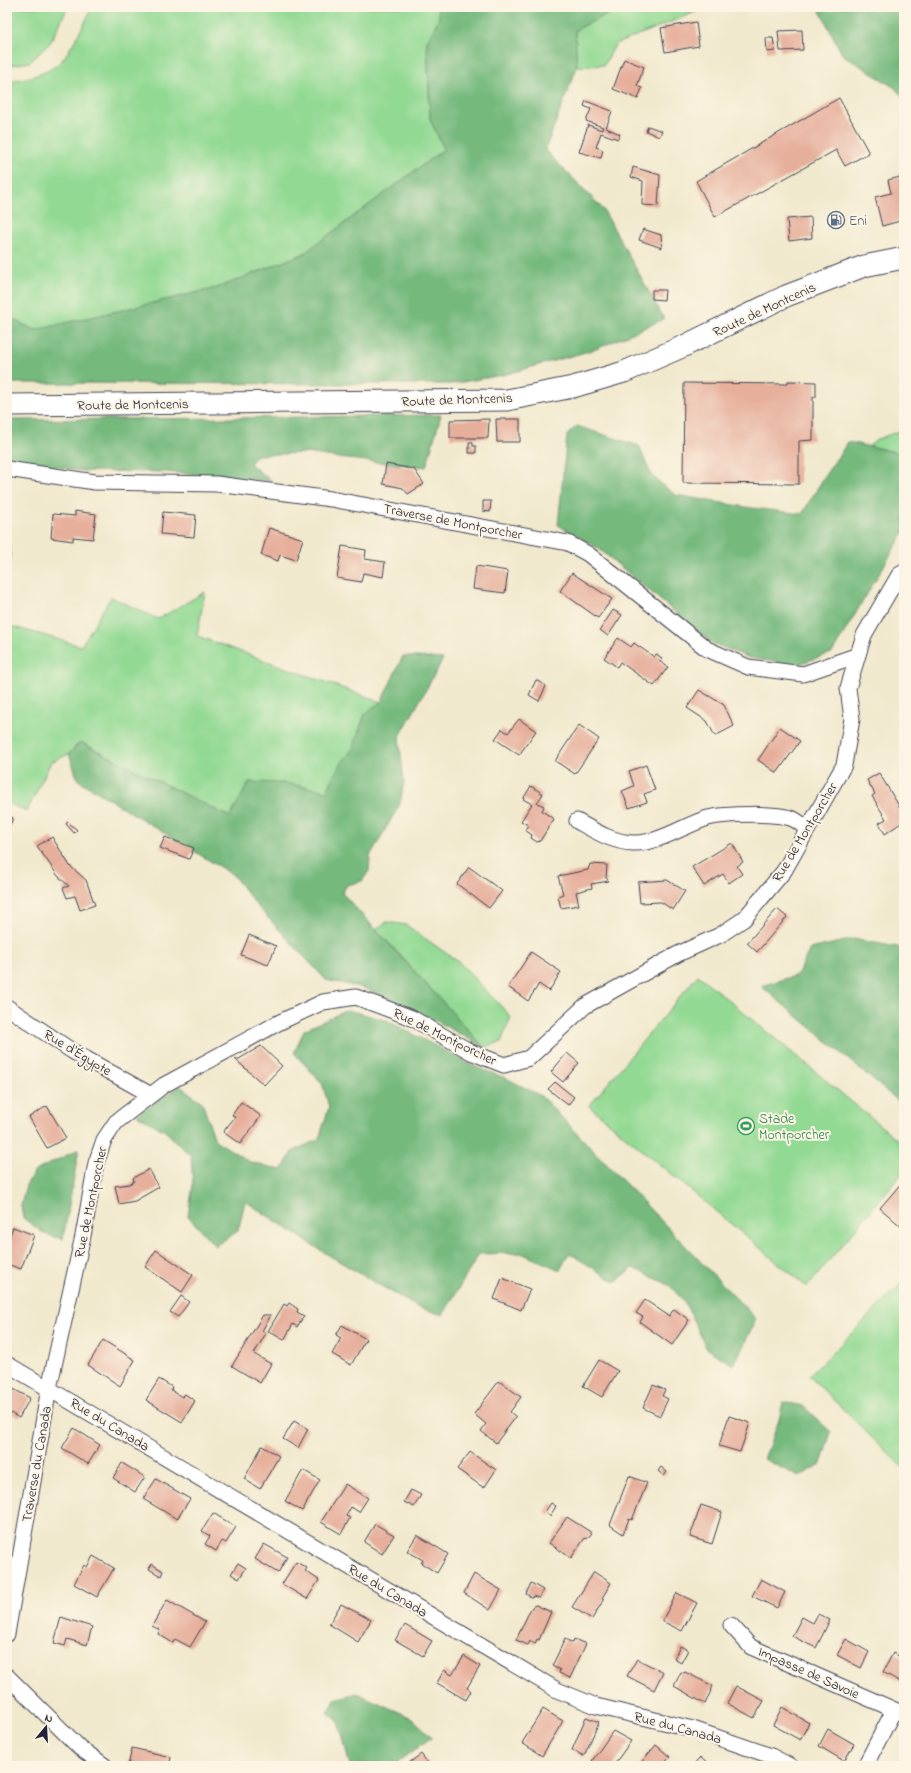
<svg xmlns="http://www.w3.org/2000/svg" width="911" height="1773" font-family="'Indie Flower',sans-serif">
  <style>
    .green { fill: #92d993; stroke: #5a7e67 }
    .forest { fill: #75b97d; stroke: #4c6e5c }
    .building { fill: #e6af9b }
    .lines { fill: none; stroke-linecap: round; stroke-linejoin: round }
    .minor-casing { stroke: #414051; stroke-width: 17 }
    .secondary-casing { stroke: #414051; stroke-width: 23 }
    .minor { stroke: #fff; stroke-width: 15 }
    .secondary { stroke: #fff; stroke-width: 21 }
    .labels { text-anchor: middle; stroke-width: 4; stroke-linejoin: round; paint-order: stroke }
    .service-label { font-size: 14px; fill: #4e5e75; stroke: #fcf5e5; text-anchor: start }
    .street-label { font-size: 14px; fill: #22223b; stroke: #fcf5e5 }
    .leisure-label { font-size: 14px; fill: #27864d; stroke: #fcf5e5; text-anchor: start }
  </style>
  <rect width="100%" height="100%" fill="#fcf5e5"/>
  <filter id="ink" filterUnits="userSpaceOnUse"><feTurbulence type="fractalNoise" baseFrequency=".025" numOctaves="2"/><feDisplacementMap in="SourceGraphic" scale="8" xChannelSelector="R" yChannelSelector="G"/><feConvolveMatrix kernelMatrix="1 2 1 2 8 2 1 2 1" color-interpolation-filters="sRGB"/></filter>
  <filter id="wash" filterUnits="userSpaceOnUse"><feTurbulence type="fractalNoise" baseFrequency=".012" numOctaves="4" result="noise"/><feDisplacementMap in="SourceGraphic" scale="16" xChannelSelector="R" yChannelSelector="G"/><feGaussianBlur stdDeviation="0.9" result="paint"/><feColorMatrix in="noise" values="0 0 0 0 0 0 0 0 0 0 0 0 0 0 0 0 0 1.4 0 .05"/><feComposite in="paint" operator="in"/></filter>
  <g filter="url(#wash)">
    <rect width="100%" height="100%" fill="#f1e9cd"/>
    <path class="green" d="M7,7h61l-18,36 -20,19 -23,4z
      M92,7h346l1,11 -12,24 3,77 14,30 -141,105 -86,34 -182,42 -28,-13v-236c17,-2 35,-5 50,-16 9,-6 31,-47 35,-58z
      M623,7h71l4,4 -82,33 -12,21 -27,2 -2,-37z
      M904,429v25l-35,-8 9,-7z
      M205,592l-8,44 184,66 -16,12 -12,34 -16,22 -10,21 -43,-8 -54,34 -150,-75 -11,12 -18,8 -24,49 -20,-8v-178l74,21 30,-49 47,22z
      M387,922l19,3 54,38 51,54 -10,25 -17,5 -108,-118z
      M698,975l206,170v26l-97,116 -218,-181z
      M904,1281v188l-95,-93z"/>
    <path class="forest" d="M438,7h185l-48,23 2,37 -32,83 58,59 61,110 -68,30 -93,26 -52,9 -444,-1v-66l28,13 182,-42 86,-34 141,-105 -14,-30 -3,-77 12,-24z
      M818,7h86v92l-9,-11 -53,-34z
      M441,415l-15,52 -79,-8 -41,-6 -50,2 -6,9 21,17 -104,-9 -85,-1 -75,-12v-39l230,-2z
      M577,426l62,20 12,29 24,20 77,13 50,6 24,-40 22,-32 56,12v78l-72,121 -36,12 -46,-7 -38,-15 -114,-95 -40,-23 9,-90z
      M403,656l40,3 -44,79 5,44 -4,22 -30,52 -1,15 -7,10 -15,4 -5,8 142,154 -52,-28 -68,-31 -38,-8 -68,-73 -25,-32 -155,-95 -9,-26 11,-12 150,75 19,-35 35,1 43,8 10,-21 16,-22 12,-34 16,-12z
      M854,939l48,9 2,2v156l-143,-120 36,-11 13,-26z
      M347,1010l39,10 92,48 28,10 35,18 215,223 -22,46 -27,-16 -23,-48 -15,-16 -36,-17 -18,14 -46,-29 -9,17 -39,-17 -42,1 -36,61 -26,-8 -92,-54 -80,-52 -7,30 -23,15 -27,-30 5,-31 -2,-29 -26,-25 -28,-16 43,-29 22,16 13,38 35,22 32,8 10,-18 27,-13 10,-32 -7,-24 -28,-30 10,-23z
      M79,1149l-16,90 -18,-5 -22,-16 -2,-13 5,-20 9,-14z
      M783,1402l20,4 28,26 -10,32 -22,13 -35,-18 15,-39z
      M357,1693l55,25 20,19 -39,29h-43l-11,-44 -11,-9 7,-14z"/>
    <g id="blocks">
      <path class="building" d="M696,22l3,24 -34,6 -4,-24z
        M802,30l1,20 -23,1 -2,-20z
        M766,38h7l2,13 -8,1z
        M624,59l20,8 -7,19 5,2 -4,11 -25,-10z
        M839,98l30,55 -24,13 -9,-16 -121,67 -19,-36z
        M586,101l26,10 -6,17 14,6 -2,5 -17,-6 -5,14 7,3 -2,8 -22,-6 9,-27 14,5 1,-3 -17,-6 5,-12 -7,-3z
        M648,126l14,5 -3,6 -13,-6z
        M633,167l27,8 -2,31 -16,-1 1,-24 -12,-4z
        M904,176v44l-22,6 -7,-29 16,-4 -3,-13z
        M811,217l1,21 -23,3 -2,-22z
        M643,229l18,6 1,13 -23,-8z
        M652,290h13l-1,10 -12,-1z
        M788,381l28,1v15h-3v43l-14,1v43l-116,-1 1,-100 104,1z
        M489,419l-1,19h-38v-18z
        M496,419h24v23h-23z
        M469,442l4,1v3h3v7h-7z
        M386,464l28,5 10,15 -16,10 -5,-6 -20,-4z
        M483,501h8l-1,11 -7,-1z
        M75,511l21,3 -3,25 -20,-2v4l-22,-3 2,-24 22,2z
        M163,512l33,3 -2,22 -33,-3z
        M269,528l34,11 -7,21 -16,-5 -2,6 -17,-6z
        M7,545h4l-2,24h-2z
        M342,546l24,4 -1,9 20,3 -2,15 -20,-4 -2,9 -24,-4z
        M476,566l32,5 -3,22 -32,-4z
        M572,573l40,26 -14,19 -38,-27z
        M613,610l9,5 -14,21 -8,-6z
        M618,638l13,9 3,-4 20,14 2,-3 6,4 -3,3 9,6 -14,19 -34,-24 -3,5 -13,-9z
        M536,680l10,6 -7,15 -10,-6z
        M699,690l25,15 10,21 -19,10 -8,-15 -20,-13z
        M519,719l17,12 -17,24 -24,-16 7,-10 6,4z
        M579,725l20,14 -24,35 -20,-13z
        M780,727l20,14 -23,32 -19,-13z
        M646,765l9,25 -11,4 3,8 -18,6 -7,-17 12,-5 -5,-15z
        M879,773l25,41v7l-19,13 -6,-11 7,-4 -14,-23 3,-2 -8,-14z
        M531,786l12,8 -6,9 7,3 -2,5 12,8 -14,22 -3,1 -6,-4 1,-3 -7,-5 3,-5 -7,-4 11,-17 -9,-5z
        M7,816l6,2 -6,14z
        M68,822l9,8 -3,3 -8,-9z
        M52,837l18,29 16,14 9,25 -15,5 -5,-14 -8,2 -4,-10 6,-2 -11,-10 -21,-30z
        M165,837l29,11 -5,11 -29,-11z
        M732,843l11,19 -6,4 5,8 -13,9 -6,-9 -19,12 -12,-19z
        M590,864l17,1 -1,13 3,3 -18,3 1,4 -16,4 3,13 -18,3 -3,-12 5,-2 -5,-18 30,-6z
        M469,867l33,24 -13,17 -32,-24z
        M667,880l18,11 -12,19 -12,-8 -21,1 -2,-21z
        M777,909l10,8 -30,35 -10,-9z
        M249,935l27,11 -8,19 -27,-10z
        M531,952l30,20 -12,19 -10,-7 -11,17 -20,-14z
        M261,1046l21,20 -18,19 -29,-26h4z
        M567,1053l12,10 -16,19 -12,-10z
        M555,1082l19,15 -6,8 -20,-16z
        M241,1102l20,14 -21,28 -17,-12 12,-15 -3,-2z
        M47,1106l19,32 -19,10 -18,-31z
        M149,1169l10,18 -24,14 -16,3 -4,-18 14,-2 5,-3 -1,-3z
        M904,1180v49l-24,-21z
        M13,1227l21,8 -13,34 -14,-5v-20z
        M156,1250l37,25 -11,17 -37,-25z
        M502,1278l28,11 -9,21 -27,-11z
        M181,1296l8,6 -11,15 -8,-5z
        M645,1300l24,16 5,-7 15,11 -17,25 -32,-23 3,-5 -7,-4z
        M289,1303l9,6 -1,3 7,4 -7,11 -4,-3 -9,16 -16,-9 16,-27 3,2z
        M263,1315h8l-9,16 4,2 -12,21 17,10 -11,19 -28,-17z
        M342,1325l24,14 -15,26 -19,-11 9,-16 -5,-3z
        M103,1340l32,20 -15,26 -32,-21z
        M599,1360l19,11 -16,26 -19,-11z
        M159,1379l13,8 -1,3 11,7 3,-3 10,7 -13,21 -36,-22z
        M499,1381l22,16 -11,15 6,5 -20,26 -15,-12 5,-7 -12,-10z
        M653,1385l12,5 -3,6 6,3 -8,17 -17,-8z
        M8,1386l22,12 -11,20 -12,-7z
        M729,1416l21,7 -10,29 -21,-6z
        M294,1421l14,8 -10,19 -15,-9z
        M74,1428l26,17 -12,19 -26,-16z
        M262,1446l17,10 -19,33 -16,-10z
        M470,1452l26,18 -12,18 -27,-19z
        M122,1463l23,14 -10,15 -22,-14z
        M661,1467l6,5 -3,4 -6,-5z
        M303,1470l17,10 -18,31 -17,-10z
        M629,1476l18,7 -15,37 -3,-1 -6,15 -13,-9z
        M156,1479l34,20 -13,20 -34,-20z
        M345,1484l23,14 -9,14 -8,-5 -5,9 4,2 -9,16 -20,-12z
        M411,1490l10,5 -7,12 -10,-5z
        M551,1503l5,3 -6,10 -5,-4z
        M701,1505l21,7 -10,32 -22,-7z
        M213,1513l23,14 -10,16 -4,-2 -6,10 -11,-7 5,-8 -8,-5z
        M567,1517l25,16 -5,6 -2,-1 -14,20 -22,-15z
        M375,1524l19,11 -12,19 -18,-12z
        M417,1535l31,19 -11,19 -16,-10 2,-3 -16,-9z
        M264,1544l23,13 -9,16 -23,-14z
        M93,1556l21,12 -17,29 -23,-13 10,-19 3,2z
        M296,1562l11,6 -2,3 14,9 -12,19 -25,-15z
        M238,1563l8,5 -7,11 -8,-5z
        M152,1564l11,7 -2,5 -12,-7z
        M594,1572l17,11 -9,15 2,1 -12,20 -20,-12z
        M474,1574l27,16 -11,20 -26,-17z
        M761,1579l24,13 -8,16 -25,-12z
        M531,1583l12,7 -4,8 -6,-2 -1,2 -6,-4z
        M677,1593l20,10 -15,28 -20,-10z
        M167,1600l38,22 -15,25 -15,-8 -2,4 -15,-9 2,-4 -8,-4z
        M341,1604l30,16 -13,22 -29,-18z
        M536,1605l15,7 -12,28 -2,-1 -2,5 -5,-3 -2,4 -12,-5 14,-30 3,-4z
        M818,1614l12,6 -14,28 -24,-12 10,-19 11,6z
        M61,1617l31,10 -5,18 -20,-6 -2,7 -11,-3z
        M405,1625l27,16 -9,15 -28,-16z
        M565,1639l8,4 1,-4 12,5 -16,34 -11,-5 1,-3 -8,-4z
        M846,1639l23,13 -8,16 -24,-13z
        M680,1646l8,4 -7,13 -7,-4z
        M893,1653l11,6v25l-21,-12z
        M464,1656l16,10 -13,22 4,3 -5,9 -29,-17 7,-13 8,5z
        M637,1659l26,13 -9,18 -27,-14z
        M681,1672l3,1 1,-1 28,14 -8,18 -31,-18z
        M736,1686l28,15 -10,17 -27,-15z
        M782,1707l27,16 -9,17 -27,-15z
        M543,1709l20,12 -21,35 -20,-13z
        M586,1717l13,5 -15,34 -12,-6z
        M828,1729l26,15 -10,17 -25,-15z
        M613,1731l18,10 -18,25h-13l-8,-5z
        M656,1745l14,12 -8,9h-24z
        M132,1748l39,9 -2,9h-41z
        M421,1754l9,12h-25z
        M700,1757l10,9h-18z"/>
    </g>
  </g>
  <g filter="url(#ink)">
    <use href="#blocks" fill-opacity="0" stroke="#414051" stroke-width="1"/>
    <g class="lines">
      <g class="minor-casing">
        <path id="minor" d="M7,469l88,13 122,2 114,15 237,44 20,11 119,95 41,18 55,7 55,-19
          M577,821c18,10 35,21 56,22 26,1 51,-18 75,-25 16,-4 70,-6 85,1 5,2 10,7 15,10
          M7,1007l65,44 79,44
          M7,1364l550,326 39,16 97,23 78,27 19,10
          M731,1625l20,22 153,67
          M7,1634l42,-246 34,-152 13,-73 8,-23 12,-18 48,-37 116,-63 43,-20 33,-5 56,21 59,34 33,13 25,-7 56,-52 93,-52 42,-19 24,-16 40,-48 60,-106 8,-46 -4,-31 16,-53 35,-60 5,-3
          M7,1676l73,72 25,18
          M865,1766l29,-56"/>
      </g>
      <g class="secondary-casing">
        <path id="secondary" d="M7,405l500,-5 66,-13 51,-15 60,-26 102,-50 78,-30 40,-8"/>
      </g>
      <use href="#minor" class="minor"/>
      <use href="#secondary" class="secondary"/>
    </g>
  </g>
  <defs>
    <g id="fuel-ring" transform="scale(0.9)"><circle r="9.5" fill="#fcf5e5" stroke="#5c6f8a" stroke-width="1.5"/><path d="M-5.5-6h7V0h2V4h1.3V-2.5L3-4.5l.8-.8L6-3V5H2.5V1h-1V6h-7ZM-4.2-4.7v3.2H.2V-4.7Z" fill="#5c6f8a"/></g>
    <g id="stadium-ring" transform="scale(0.9)"><circle r="9.5" fill="#fcf5e5" stroke="#2e9e5b" stroke-width="1.5"/><path d="M0-5a6.5 5 0 1 0 0 10a6.5 5 0 1 0 0-10ZM-3.5-1.8h7v3.6h-7Z" fill="#2e9e5b"/></g>
  </defs>
  <g fill-rule="evenodd">
    <use href="#fuel-ring" x="836" y="220"/>
    <use href="#stadium-ring" x="746" y="1126"/>
  </g>
  <g class="labels">
    <g class="service-label">
      <text x="849" y="225">Eni</text>
    </g>
    <g class="street-label">
      <text transform="translate(764 309) rotate(-25)" y="5">Route de Montcenis</text>
      <text transform="translate(457 399) rotate(-2)" y="5">Route de Montcenis</text>
      <text transform="translate(133 404) rotate(-1)" y="5">Route de Montcenis</text>
      <text transform="translate(453 521) rotate(11)" y="5">Traverse de Montporcher</text>
      <text transform="translate(804 832) rotate(-59)" y="5">Rue de Montporcher</text>
      <text transform="translate(445 1036) rotate(26)" y="5">Rue de Montporcher</text>
      <text transform="translate(78 1052) rotate(31)" y="5">Rue d'Égypte</text>
      <text transform="translate(90 1202) rotate(-78)" y="5">Rue de Montporcher</text>
      <text transform="translate(110 1424) rotate(31)" y="5">Rue du Canada</text>
      <text transform="translate(36 1464) rotate(-80)" y="5">Traverse du Canada</text>
      <text transform="translate(388 1590) rotate(31)" y="5">Rue du Canada</text>
      <text transform="translate(809 1672) rotate(24)" y="5">Impasse de Savoie</text>
      <text transform="translate(678 1727) rotate(15)" y="5">Rue du Canada</text>
    </g>
    <g class="leisure-label">
      <text x="759" y="1123">Stade<tspan x="759" dy="16">Montporcher</tspan></text>
    </g>
  </g>
  <rect width="911" height="1773" fill="none" stroke="#fcf5e5" stroke-width="24"/>
  <g transform="translate(46 1727) rotate(18)" stroke="#fcf5e5" stroke-width="3" paint-order="stroke">
  <path d="M0-3L7 15L0 10L-7 15Z" fill="#22223b"/>
  <text y="-6" font-size="11" font-weight="bold" text-anchor="middle" fill="#22223b">N</text>
  </g>
</svg>
